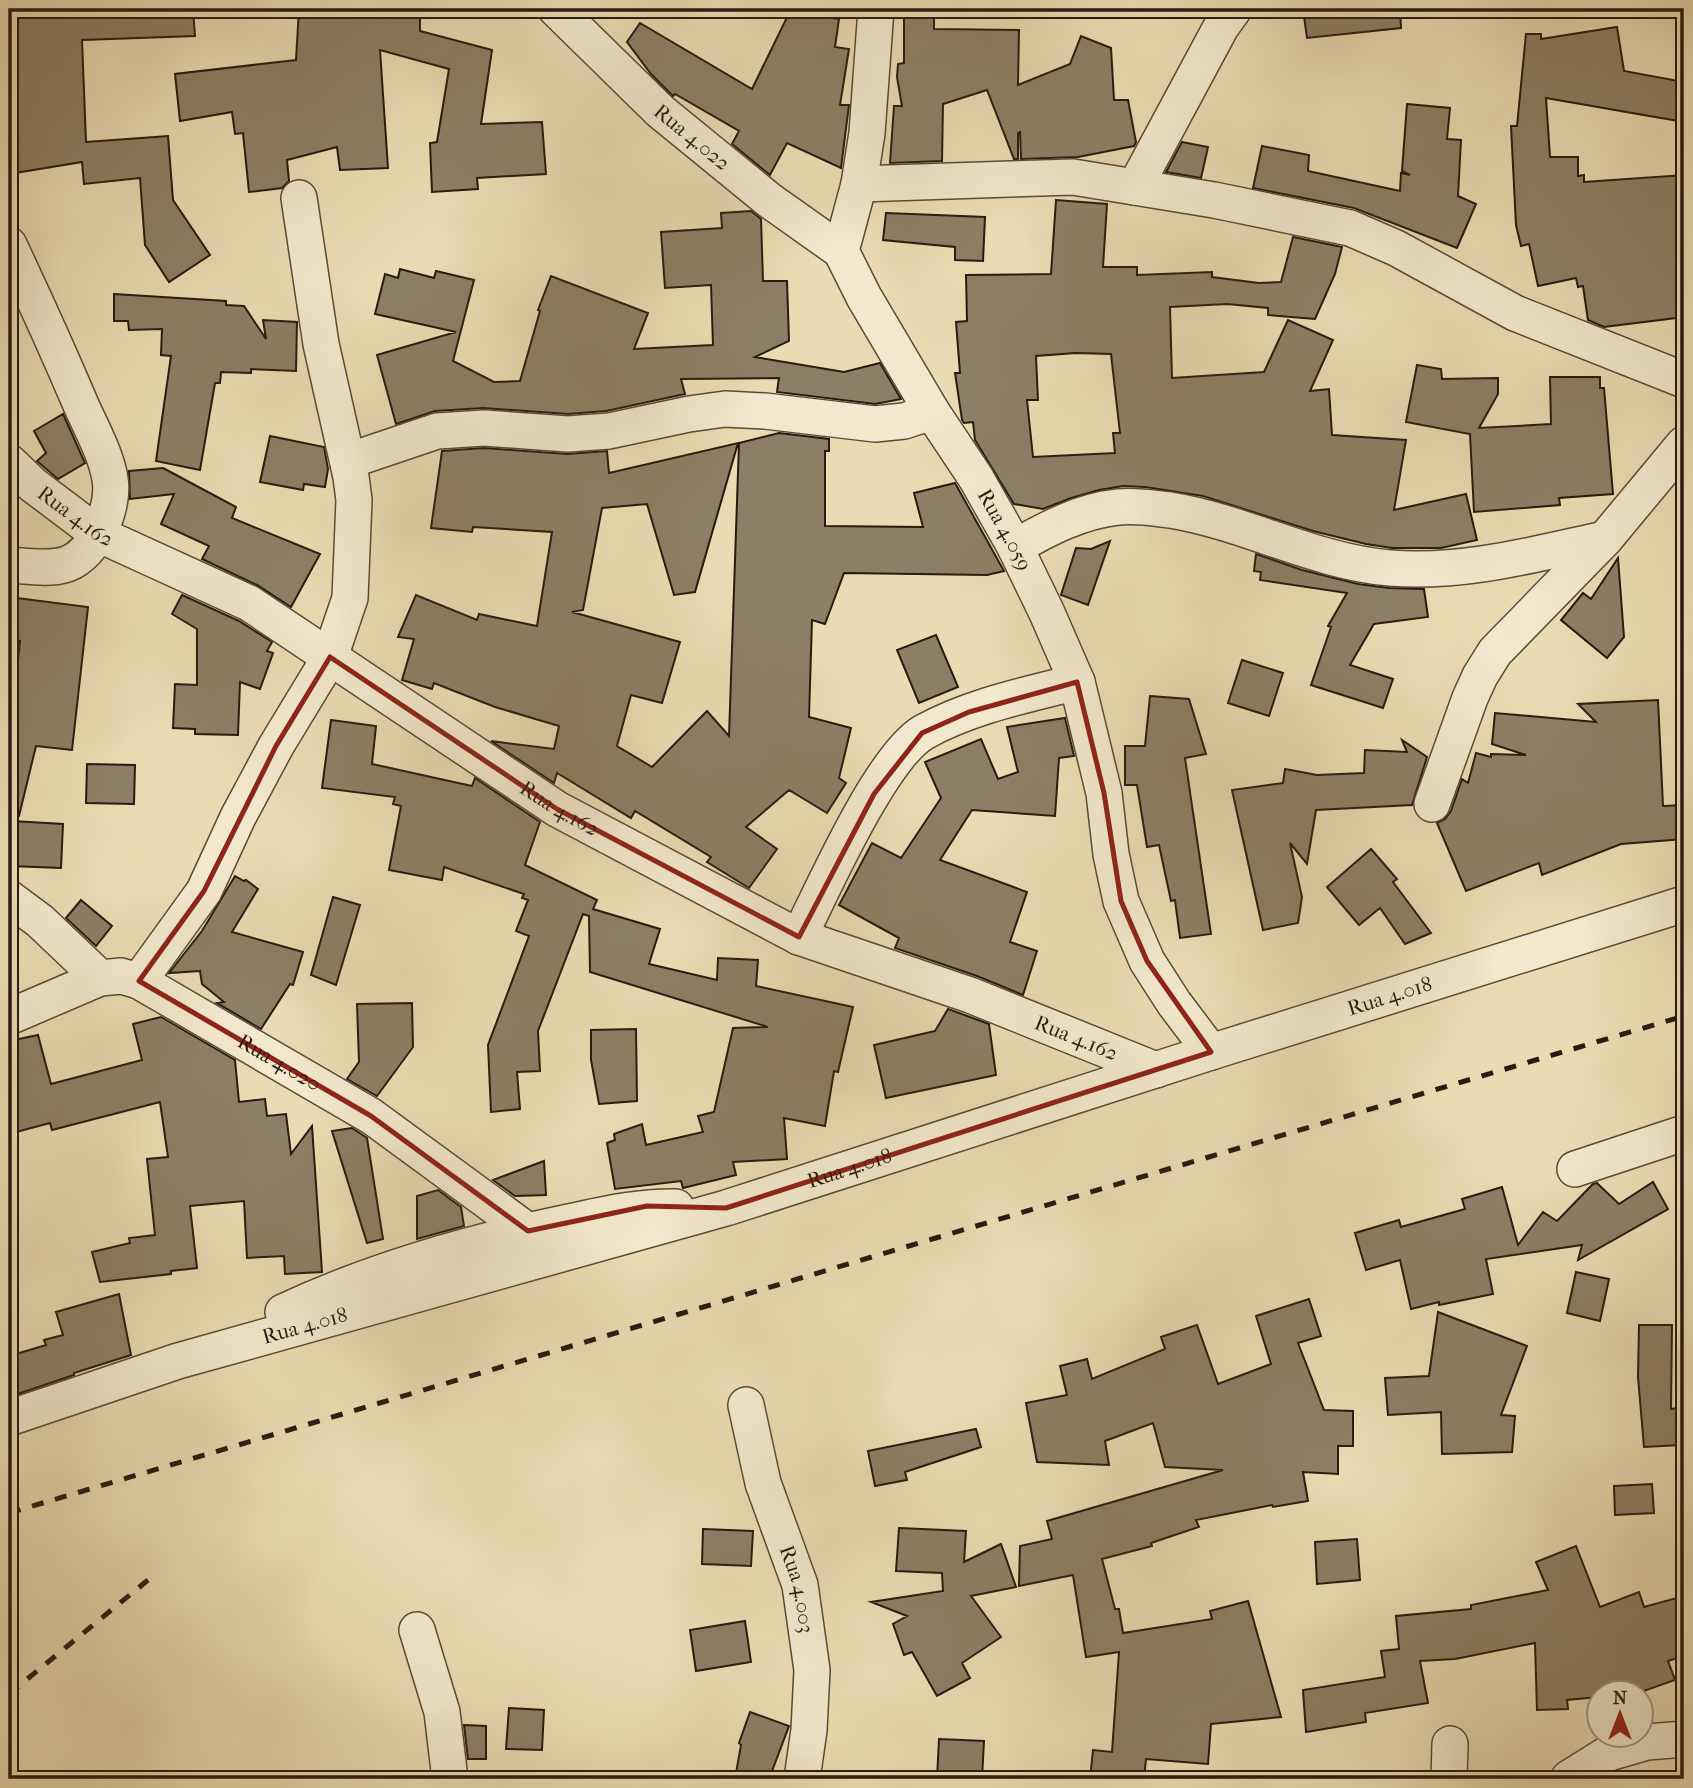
<svg xmlns="http://www.w3.org/2000/svg" width="1693" height="1788" font-family="'IM FELL French Canon',serif">
  <style>
    .building { fill: #8e7e65; stroke: #2a1a11; stroke-width: 2; fill-rule: evenodd }
    .lines { fill: none; stroke-linecap: round; stroke-linejoin: round }
    .minor-casing { stroke: #5a4a39; stroke-width: 38 }
    .minor { stroke: #f2e8cd; stroke-width: 35 }
    .rail { stroke: #2a1a11; stroke-width: 5; stroke-dasharray: 12 12; stroke-linecap: butt }
    .marked { fill: none; stroke: #8f2418; stroke-width: 5; stroke-linejoin: round }
    .labels { text-anchor: middle; stroke-width: 7; stroke-linejoin: round; paint-order: stroke }
    .street-label { font-size: 21px; fill: #2a1a11; stroke: #f2e8cd }
  </style>
  <rect width="100%" height="100%" fill="#ebdbb2"/>
  <filter id="stains"><feTurbulence type="fractalNoise" baseFrequency=".00286" numOctaves="4"/><feColorMatrix values="0 0 0 0 .2 0 0 0 0 .09 0 0 0 0 .02 0 0 0 .5 -.17"/></filter>
  <radialGradient id="worn" r=".72"><stop offset=".6" stop-color="#630" stop-opacity="0"/><stop offset="1" stop-color="#630" stop-opacity=".3"/></radialGradient>
  <path class="building" d="M99,9h94l2,27 -113,4 4,102 82,-6 5,64 37,55 -41,27 -24,-37 -5,-67 -56,6 -2,-22 -73,12v-160h90z
    M299,9h111v6h10v16l72,19 -11,74 61,-2 4,52 -69,4 1,11 -46,3 -2,-49 7,-1 12,-73 -69,-19 8,118 -48,2 -3,-23 -50,13 2,21 -7,7 -33,4 -6,-59 -8,1 -3,-22 -52,9 -5,-47 121,-14z
    M904,9h30v20l85,1 -1,55 52,-21 11,-28 30,12 3,52h14l8,42 -2,4 -56,11 -57,2 -1,-27 -2,1v26h-4l-27,-69 -44,14 -1,57 -52,2 4,-57h8l-5,-29 1,-13 6,-1z
    M1303,9h97l1,19 -94,10z
    M790,11l49,8 -4,28 14,2 -9,56h9l-8,63 -54,-25 -17,32 -38,-31 7,-13 -64,-37 -2,2 -22,-22 -24,-32 13,-19 112,66z
    M1617,27l7,44 60,11v40l-138,-24 4,59h28v19l6,-1v7l100,-7v142l-80,10 -16,-7 -5,-34 -5,1 -2,-9 -38,8 -9,-42 -8,2 -5,-21 -5,-99h6l9,-92h15v5z
    M1407,104l43,4 -3,31 14,1 -3,56 18,8 -19,44 -103,-40 -101,-20 9,-42 47,9 -1,16 92,20 1,-18 9,2 -8,-4z
    M1182,142l26,5 -7,31 -35,-6z
    M1056,200l51,4 -4,63h34v8l75,-3v5l47,6 22,-1 12,-45 49,10 -7,27 -20,45 -47,-4v-7l-41,-4 -57,3 2,71 92,-6 24,-52 45,20 -23,51 19,-2 3,46 74,5 -12,70 72,-16 11,46 -36,8h-49l-26,-4 -53,-13 -110,-35 -58,-9 -22,-1 -24,4 -28,8 -28,11 -29,-5 -39,-64 -2,-18 -9,1 -2,-3 -7,-47h5l-4,-51 11,-1 -1,-46 85,-1zM1076,353l35,1 9,79h-7l2,20 -82,4 -6,-57h11l-2,-44z
    M751,211l10,8 2,62h24l2,60 -34,16 89,15 36,-9 21,36 -26,5 -98,-12 2,-14 -98,1 4,15 -79,17 -38,3 -85,-6 -48,3 -39,13 -19,-69 79,-23 -81,-18 10,-40 13,4 2,-9 34,9 2,-7 38,9 -21,81 41,21 26,-1 20,-70 -2,-1 13,-34 97,37 -14,36 79,-4 -2,-60 -46,3 -4,-56 61,-4 -1,-15z
    M886,213l99,4 -2,44 -28,-1v-13l-72,-7z
    M114,294l112,7v4l18,1 22,33 -3,-19 34,2 -1,49 -45,-2v4l-30,-1 -1,11h-5l-15,87 -44,-9 15,-105 -10,-1 1,-26 -33,1 -1,-9h-14z
    M1417,365l24,4 1,10 56,-1v16l-19,34 72,-4 -1,-47h50v11h4l9,106 -54,4 1,7 -86,7 -4,-78 -64,-12z
    M63,414l22,49 -27,16 -21,-18 9,-8 -12,-22z
    M779,433l50,6v12h-4v75l98,1 -9,-34 41,-10 49,88 -17,4 -143,-2 -19,51 -13,-4 -3,97 42,11 -12,50 7,5 -19,30 -38,-23 -43,37 31,22 -28,39 -42,-26 4,-5 -76,-46 -4,7 -74,-45 -3,10 -63,-42 63,8 5,-23 -64,-19 -61,-24 -2,6 -30,-9 12,-41 -16,-2 18,-42 61,25 2,-6 58,12 15,-94 -79,-5 -1,5 -41,-4 11,-77 42,-3 83,6 40,-3 2,22 129,-30 -43,149 -21,3 -27,-91 -45,4 -19,102 -11,2 108,30 -18,61 -31,-8 -14,51 35,21 55,-56 22,25 10,-293z
    M270,436l54,11 4,22 -3,18 -21,-3 -1,6 -43,-8z
    M163,468l73,39 -4,11 88,36 -29,53 -34,-22 -55,-26 7,-13 -48,-22 13,-30 -44,5 -1,-28z
    M1110,541l-22,64 -27,-10 15,-47 15,1z
    M1256,554l46,16 56,14 31,4 35,1 4,28 -54,7 -24,41 43,14 -10,29 -72,-23 20,-58 -3,-1 19,-33 -87,-13 1,-8 -7,-1z
    M1618,558l6,79 -17,21 -46,-38 22,-27 8,6z
    M182,595l57,26 33,21 -5,9 6,2 -13,36 -20,-7 -2,53 -43,-1v-5l-22,-1 2,-44 22,1v-56l-25,-15z
    M9,597l79,10 -16,143 -36,-4 -17,70 -10,-1v-75l11,-99 -11,-1z
    M936,635l22,52 -39,16 -22,-53z
    M1242,660l41,13 -14,43 -41,-13z
    M1150,696l39,3 17,55 -21,4 26,176 -31,4 -5,-38 -4,1 -12,-56 -12,2 -10,-62h-12v-39h20z
    M1658,700l5,106 21,-1v34l-63,5 -79,31 -3,-12 -73,28 -29,-68 8,-4 6,-8 11,-32 6,4 8,-30 15,4v-3l35,1 -34,-11 3,-31 101,9 -18,-18z
    M1065,718l9,38 -15,2 -4,58 -83,-6 -32,50 87,32 -17,50 27,9 -14,44 -46,-19 -82,-28 4,-10 -60,-33 33,-62 29,15 40,-60 -16,-36 56,-23 17,40 20,-7 -11,-45z
    M331,720l45,6 -4,38 100,22 3,-8 65,44 -15,43 72,35 -4,9 67,20 -11,35 68,16 1,-22 40,2 -2,26 97,21 -15,65 -4,-1 -9,55 -41,-8 3,41 -54,3 3,13 -53,13 -2,-7 -66,8 -8,-46 8,-3 -1,-6 28,-10 4,21 57,-13 -5,-16 16,-4 19,-84 35,-1 -178,-55 -1,-56 -6,-2 -45,117 2,40 -23,1 3,37 -29,3 -3,-67 41,-109 -13,-5 12,-31 -6,-2 2,-4 -80,-27 -2,13 -53,-10 12,-64 -8,-2 2,-7 -73,-9z
    M1402,740l25,17 -15,48 -96,5 -9,54 -17,-21 12,54 -4,26 -35,7 -31,-140 51,-7 2,-14 32,6 47,-2 1,-23 42,2z
    M87,764l48,1 -1,39 -48,-1z
    M12,821l51,3 -2,44 -51,-2z
    M1371,849l26,30 -4,3 38,51 -26,11 -25,-36 -21,17 -32,-38z
    M235,876l9,5 2,-1 12,9 -26,43 71,20 -10,33 -3,-1 -29,45 -44,-26 7,-1 -22,-18 -2,-13 -31,2 33,-42z
    M333,897l27,8 -24,80 -25,-10z
    M81,900l31,26 -16,20 -30,-28z
    M412,1003l1,44 -36,49 -30,-17 12,-17 -2,-58z
    M948,1009l41,15 7,51 -110,23 -12,-53 61,-14z
    M161,1017l74,43 4,42 26,-3 2,17 19,-2 5,40 21,-28 10,146 -37,2 -1,-18 -37,2 -3,-57 -54,5 7,62 -26,3v3l-71,8 -8,-30 38,-9 -1,-5 26,-3 -8,-76 21,-2 -8,-55 -108,28 -2,-7 -41,11v-93l29,-6 13,49 91,-24 -9,-36z
    M636,1029l1,72 -38,3 -8,-44v-30z
    M352,1128l15,10 16,101 -16,4 -35,-112z
    M544,1161l2,34 -31,1 -22,-16z
    M1653,1182l15,27 -90,51 4,-15 -96,14 7,35 -54,11v-3l-28,7 -11,-49 -34,10 -11,-37 44,-13 2,7 64,-18 -3,-10 40,-12 16,58 25,-33 14,9 36,-37 4,-1 22,21z
    M438,1190l23,17 3,19 -47,13v-43z
    M1576,1272l33,7 -9,42 -33,-8z
    M119,1294l12,61 -57,18v2l-65,22v-41l37,-11 -2,-5 19,-5 -7,-23z
    M1309,1299l12,37 -23,7 26,67 29,1v35h-15v28l-35,-2 5,29 -35,6 -1,-2 -76,15 3,7 -48,16 1,3 -50,13 13,50h4l4,24 89,-14 -2,-8 38,-10 33,116 -70,7 -3,40 -62,-5 -2,20h-54l3,-29 19,2 7,-100 -33,5 -13,-82 -54,11 1,-40 32,-7 -5,-18 176,-51 -58,-3 -12,-44 -48,18 4,24 -72,-3 -11,-59 41,-8 -7,-29 27,-7 5,20 73,-30 -4,-12 36,-12 21,59 53,-20 -15,-48z
    M1438,1312l89,34 -26,69 14,1 -3,36 -70,2 -1,-42 -53,3 -3,-37 44,-2z
    M1639,1325h33l-1,84 7,-1 2,37 -36,2 -6,-70z
    M976,1429l5,18 -76,25 2,8 -32,6 -7,-35z
    M1652,1484l2,29 -39,2 -1,-29z
    M899,1528l67,3 -2,31 37,-18 15,43 -45,9 30,41 -39,26 8,15 -33,18 -25,-44 -8,3 -11,-31 14,-8 -36,-14 72,-11 -1,-18 -46,-2z
    M703,1529l50,2 -2,35 -49,-2z
    M1357,1539l3,41 -43,4 -2,-42z
    M1576,1546l24,61 39,-15 5,15 40,-11v60l-16,5 7,19 -37,13h-39v4l-32,3 1,9 -31,1 -2,-67 -80,16 -35,2 8,42 -63,10 1,9 -60,10 -3,-42 82,-13 -4,-26 18,-2 -3,-33 75,-7v-4l77,-15 -12,-28z
    M745,1621l6,41 -55,9 -6,-41z
    M509,1708l35,2 -2,40 -36,-1z
    M750,1712l39,14 -20,53h-34l6,-34 -2,-2z
    M464,1725l22,1v33h-18z
    M939,1739l45,2 -2,38h-45z"/>
  <g class="lines">
    <g class="minor-casing">
      <g id="minor">
        <path id="s1" d="M556,9l104,102 109,89 72,51"/>
        <path id="s2" d="M876,9l-9,124 -8,51 -18,67 23,46 68,115 44,66 39,69 32,66 30,69 27,111 7,61 10,47 26,60 27,42 37,49"/>
        <path d="M859,184l214,-7 141,23 136,28 46,20 119,65 169,67"/>
        <path d="M1135,187l86,-160 13,-18"/>
        <path d="M9,245c25,53 49,106 72,160 10,23 25,49 29,74 5,28 -15,75 -43,85 -17,6 -40,2 -58,1"/>
        <path d="M348,461l89,-30 47,-3 84,6 41,-3 80,-17 36,-5 40,2 110,13 29,-3 28,-9"/>
        <path id="s3" d="M9,462l24,23 65,49 151,69 308,206 242,128 171,58 186,75"/>
        <path d="M1015,547c32,-18 65,-36 103,-40 17,-2 35,1 52,3 75,12 145,52 220,58 73,6 145,-14 215,-29"/>
        <path d="M1432,804l38,-106 10,-22 15,-24 110,-113 79,-95"/>
        <path d="M9,898l31,23 60,57"/>
        <path d="M799,937c24,-48 82,-180 125,-205 47,-26 102,-37 153,-50"/>
        <path d="M139,981l65,-90 34,-74 38,-71 54,-89 20,-59 4,-98 -3,-23 -30,-133 -22,-146"/>
        <path id="s4" d="M9,1017l91,-39 21,-2 18,5 232,135 157,115"/>
        <path d="M1575,1169l109,-36"/>
        <path d="M283,1312c88,-41 181,-68 276,-88 39,-8 77,-18 117,-17"/>
        <path id="s5" d="M746,1405l17,78 37,102 12,85 -3,60 -7,49"/>
        <path id="s6" d="M9,1418l169,-57 548,-153 485,-156 473,-148"/>
        <path d="M417,1630l25,82 8,67"/>
        <path d="M1569,1778l40,-25 38,-11 37,-3"/>
        <path d="M1449,1779l1,-35"/>
      </g>
    </g>
    <use href="#minor" class="minor"/>
    <path class="rail" d="M9,1513l1675,-497
      M9,1694l139,-114"/>
  </g>
  <path class="marked" d="M330,657l227,152 242,128 75,-143 48,-61 47,-21 108,-30 27,111 17,108 26,60 64,91 -485,156 -79,-2 -119,25 -157,-115 -232,-135 65,-90 72,-145z"/>
  <g class="labels">
    <g class="street-label">
      <text dy="7" stroke="none"><textPath href="#s1" startOffset="187">Rua 4.022</textPath></text>
      <text dy="7" stroke="none"><textPath href="#s3" startOffset="86">Rua 4.162</textPath></text>
      <text dy="7" stroke="none"><textPath href="#s2" startOffset="569">Rua 4.059</textPath></text>
      <text dy="7" stroke="none"><textPath href="#s3" startOffset="653">Rua 4.162</textPath></text>
      <text dy="7" stroke="none"><textPath href="#s6" startOffset="1444">Rua 4.018</textPath></text>
      <text dy="7" stroke="none"><textPath href="#s3" startOffset="1220">Rua 4.162</textPath></text>
      <text dy="7" stroke="none"><textPath href="#s4" startOffset="301">Rua 4.020</textPath></text>
      <text dy="7" stroke="none"><textPath href="#s6" startOffset="877">Rua 4.018</textPath></text>
      <text dy="7" stroke="none"><textPath href="#s6" startOffset="310">Rua 4.018</textPath></text>
      <text dy="7" stroke="none"><textPath href="#s5" startOffset="192">Rua 4.003</textPath></text>
    </g>
  </g>
  <rect width="1693" height="1788" fill="none" stroke="#ebdbb2" stroke-width="35"/>
  <rect x="10" y="10" width="1672" height="1767" fill="none" stroke="#2a1a11" stroke-width="3.5"/>
  <rect x="18" y="18" width="1658" height="1753" fill="none" stroke="#2a1a11" stroke-width="2"/>
  <g transform="translate(1620 1714)"><circle r="33" fill="#f2e8cd" stroke="#a29682" stroke-width="2"/>
  <path d="M0-5L12 26L0 18L-12 26Z" fill="#8f2418"/>
  <text y="-10" font-size="19" font-weight="bold" text-anchor="middle" fill="#2a1a11">N</text>
  </g>
  <rect width="100%" height="100%" filter="url(#stains)"/>
  <rect width="100%" height="100%" fill="url(#worn)"/>
</svg>
